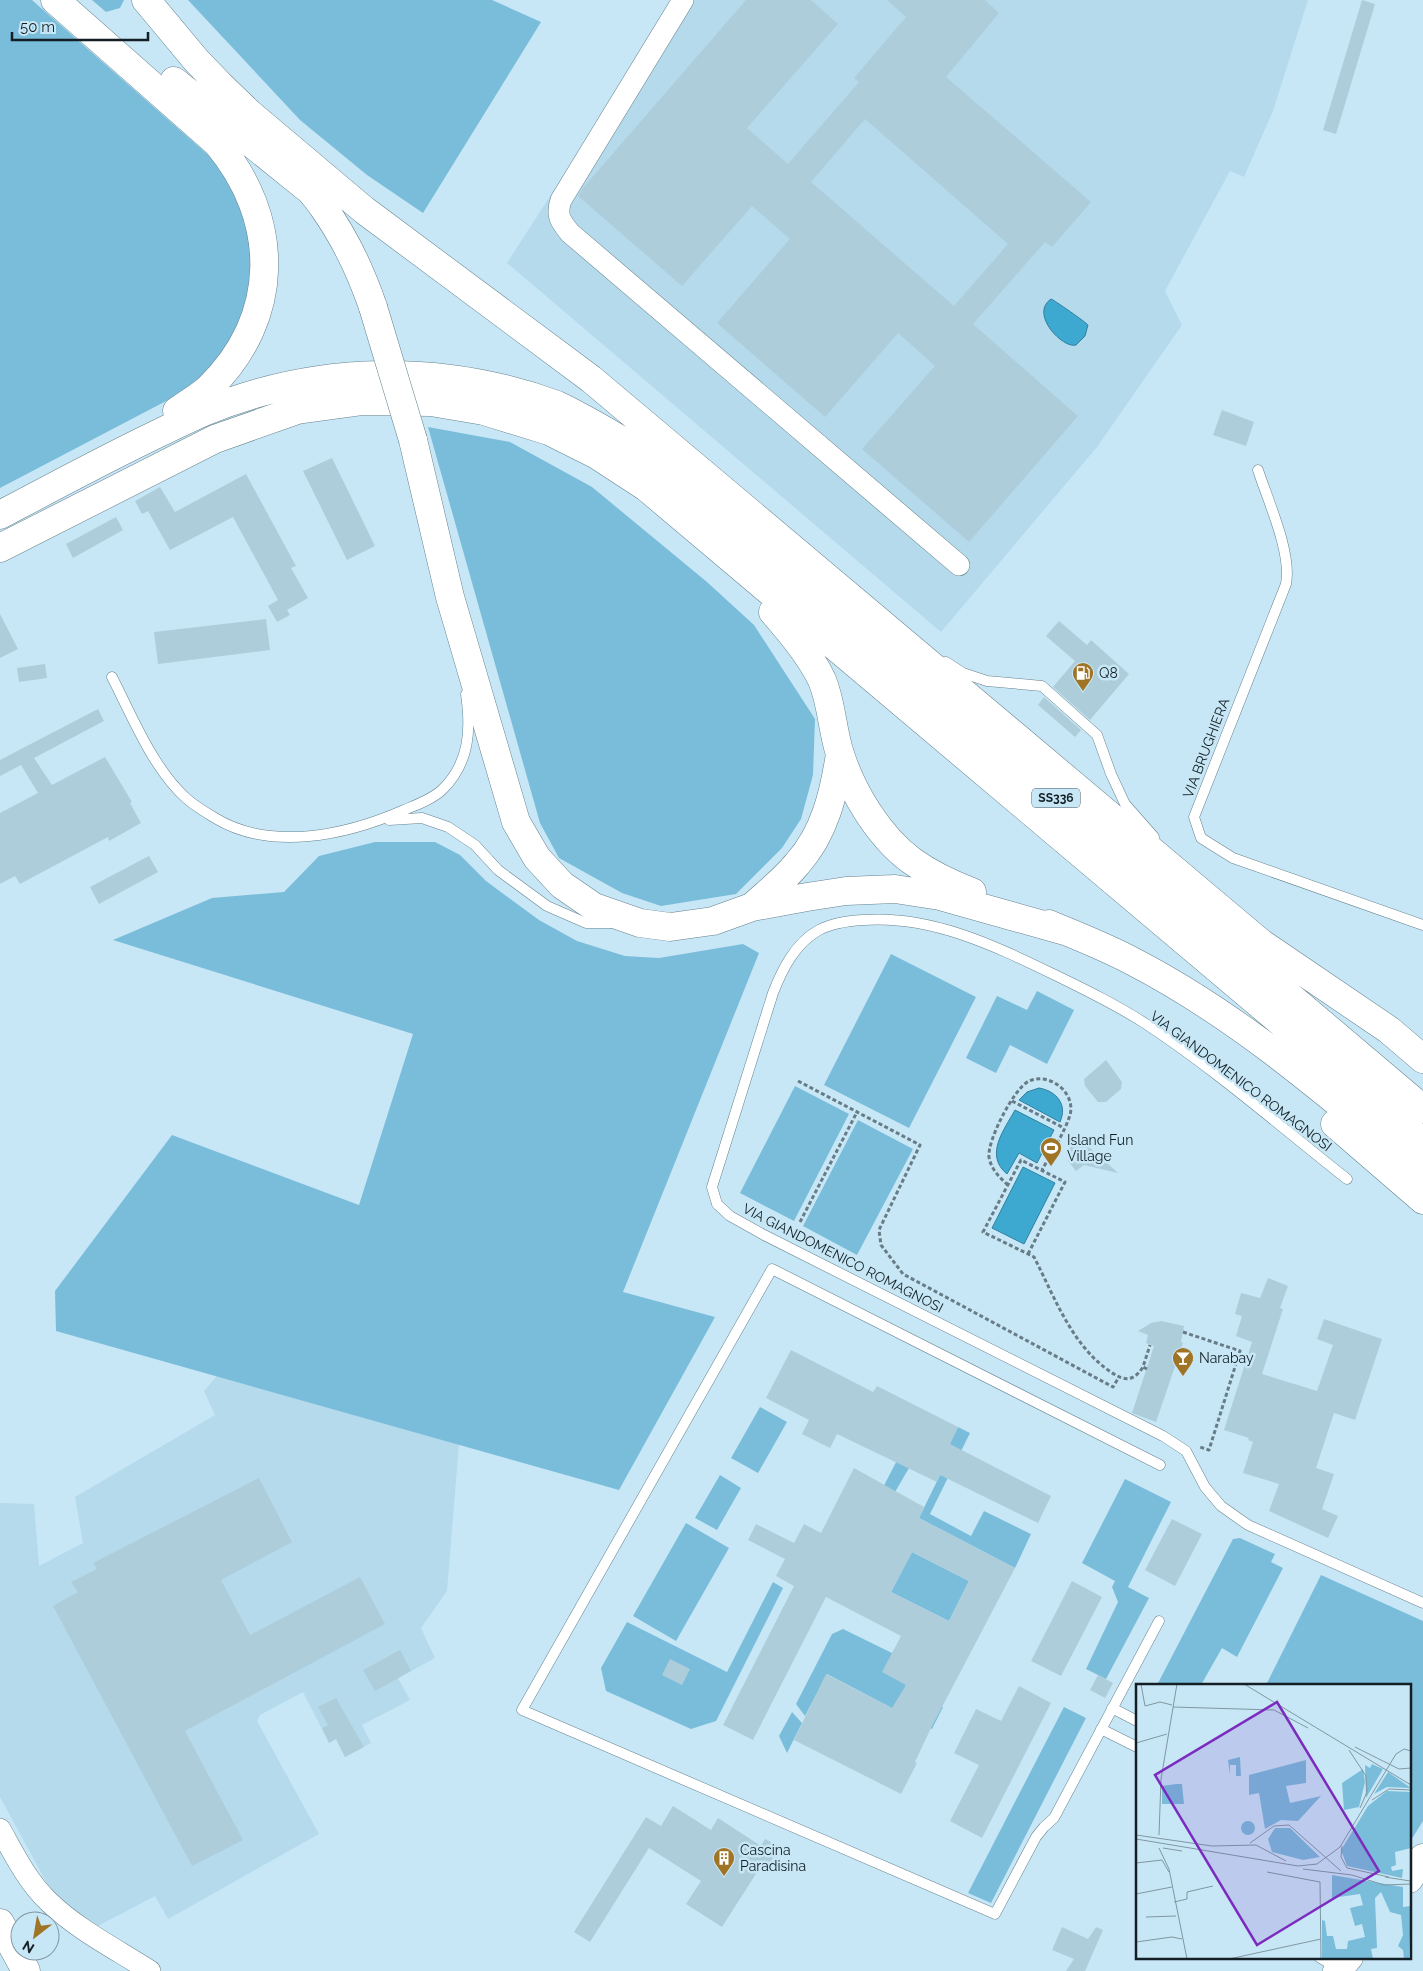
<svg xmlns="http://www.w3.org/2000/svg" width="1423" height="1971" font-family="Raleway,sans-serif">
  <style>
    .built { fill: #b4daec }
    .green { fill: #7abdda }
    .water { fill: #3da9d1; stroke: #30809d }
    .building { fill: #aecddb; fill-rule: evenodd }
    .lines { fill: none; stroke-linecap: round; stroke-linejoin: round }
    .lane-casing { stroke: #65828e; stroke-width: 11 }
    .street-casing { stroke: #65828e; stroke-width: 22 }
    .secondary-casing { stroke: #65828e; stroke-width: 29 }
    .highway-casing { stroke: #65828e; stroke-width: 29 }
    .path { stroke: #677c86; stroke-width: 3; stroke-dasharray: 4 2.5; stroke-linecap: butt }
    .lane { stroke: #fff; stroke-width: 10 }
    .street { stroke: #fff; stroke-width: 21 }
    .secondary { stroke: #fff; stroke-width: 28 }
    .highway { stroke: #fff; stroke-width: 28 }
    .highway-bridge-casing { stroke: #65828e; stroke-width: 29; stroke-linecap: butt }
    .highway-bridge { stroke: #fff; stroke-width: 28 }
    .labels { text-anchor: middle; stroke-width: 5; stroke-linejoin: round; paint-order: stroke }
    .shield { fill: #c8e7f6; stroke: #495b63; stroke-width: 1 }
    .shield-label { font-size: 12px; font-weight: bold; fill: #131f24 }
    .poi-label { font-size: 14px; fill: #131f24; stroke: #c8e7f6; text-anchor: start }
    .street-label { font-size: 14px; fill: #131f24; stroke: #c8e7f6 }
    .inset-road { fill: none; stroke: #8097a2; stroke-width: 1 }
    .view { fill: #7b2cbf; fill-opacity: 0.15; stroke: #7b2cbf; stroke-width: 2.5 }
    .inset-edge { fill: none; stroke: #131f24; stroke-width: 2.5 }
  </style>
  <rect width="100%" height="100%" fill="#c8e7f6"/>
  <path class="built" d="M676,0h632l-35,111 -29,66 -14,-6 -65,120 17,34 -85,122 -156,185 -434,-369z
    M217,1376l242,68 -12,147 -26,37 14,30 -37,20 12,22 -48,25 9,18 -26,14 -9,-18 -7,4 -26,-51 -43,23 -3,6 62,113 -151,85 -13,-23 -59,31 -45,-36 -51,-94v-294l34,1 5,62 44,-23 -8,-46 140,-82 -11,-24z"/>
  <path class="green" d="M0,0h32l191,168 26,50 5,31 -5,64 -37,64 -212,111z
    M92,0h32l-4,8 -14,4z
    M188,0h304l49,22 -118,191 -56,-38 -67,-55z
    M428,427l82,15 82,45 115,95 47,43 61,94 -2,56 -12,44 -19,29 -46,46 -75,12 -39,-13 -63,-35 -19,-35z
    M375,842h60l25,13 26,26 53,39 38,21 48,15 34,2 84,-14 16,9 -136,339 92,25 -96,173 -563,-159 -1,-40 117,-156 187,70 54,-171 -300,-94 99,-42 72,-6 35,-36z
    M891,954l85,43 -67,131 -85,-43z
    M1037,991l37,19 -27,54 -37,-19 -14,28 -30,-15 31,-62 30,14z
    M795,1086l54,28 -55,107 -54,-28z
    M858,1120l55,29 -56,106 -54,-29z
    M760,1407l27,15 -29,51 -27,-15z
    M958,1427l12,6 -40,81 41,22 13,-25 47,23 -16,34 -96,-50 23,-47 -33,-3 -14,24 -17,5 29,-56 35,18z
    M720,1475l21,13 -24,42 -22,-12z
    M1125,1479l46,23 -43,85 21,11 -43,81 -20,-10 32,-67 -6,-15 3,-6 -33,-18z
    M686,1523l43,25 -53,93 -43,-25z
    M1240,1538l35,16 -4,8 12,6 -46,89 -15,-9 -21,37h-44l76,-146z
    M912,1552l57,29 -20,40 -58,-29z
    M1321,1575l102,46v200l-10,16 -4,3v-155h-143z
    M773,1582l10,6 -67,133 -25,8 -85,-38 -5,-23 26,-46 100,50z
    M843,1629l49,24 14,32 -1,2 38,20 -11,22 -105,-55 -22,42 -9,-12 36,-70z
    M1064,1707l22,11 -95,185 -23,-10z
    M792,1712l10,11 -15,30 -8,-17z"/>
  <path class="water" d="M1051,299c3,1 36,24 37,26l-3,11 -9,9c-13,4 -47,-31 -25,-46z
    M1039,1088c17,3 29,16 21,34l-41,-22 8,-8z
    M1015,1110l39,20 -17,33 -18,-10 -12,21c-23,-19 -3,-44 8,-64z
    M1023,1167l32,16 -31,61 -32,-16z"/>
  <path class="building" d="M746,0h65l27,24 -91,104 41,36 71,-82 -5,-4 52,-61 -19,-17h98l14,13 -53,64 145,125 -39,45 -7,-5 -72,82 105,92 -109,126 -107,-93 73,-83 -37,-33 -73,84 -108,-94 73,-84 -38,-33 -70,80 -104,-90 5,-8zM865,119l143,125 -54,62 -143,-124z
    M1362,0l13,4 -39,130 -13,-4z
    M1222,410l32,12 -8,24 -33,-11z
    M332,458l43,88 -28,14 -44,-89z
    M246,474l50,92 -5,2 17,30 -21,12 3,5 -13,7 -9,-16 10,-6 -45,-83 -63,33 -22,-39 -6,3 -7,-13 25,-14 15,25z
    M116,517l7,13 -50,28 -7,-14z
    M0,614l18,35 -18,9z
    M266,619l4,31 -112,14 -4,-32z
    M1059,621l28,24 4,-5 38,34 -39,46 -37,-33 22,-26 -29,-25z
    M45,664l2,14 -28,4 -2,-14z
    M1044,697l37,33 -6,7 -37,-32z
    M98,709l6,12 -70,37 18,27 53,-28 27,45 -2,1 11,20 -32,18 -1,-4 -88,47 -5,-8 -15,8v-71l38,-20 -17,-28 -21,11v-16z
    M149,856l9,16 -59,32 -9,-17z
    M1106,1060l16,22 -1,7 -15,13h-8l-13,-16 -1,-7z
    M1079,1138l39,35 -34,-8 -8,6 -8,-10 2,-14z
    M1268,1278l20,8 -8,22 3,1 -21,65 55,17 16,-46 -16,-6 7,-20 58,20 -27,81 -21,-7 -18,55 18,6 -12,35 16,7 -10,22 -59,-27 10,-27 -36,-11 10,-31 -5,-2 1,-2 -25,-8 28,-88 -16,-6 6,-20 -7,-2 6,-21 19,5z
    M1161,1321l23,5 -3,16 2,1 -27,79 -24,-9 22,-67 -8,-3 2,-8 -10,-4 13,-8z
    M791,1350l82,42 4,-6 81,41 -8,17 101,52 -13,27 -98,-48 -3,7 -100,-48 -7,14 -28,-14 7,-14 -43,-22z
    M854,1468l70,39 -5,11 96,50 -84,160 -16,34 2,1 -16,31 -107,-54 32,-66 66,34 14,-23 -24,-13 19,-36 -75,-39 -73,143 -30,-15 71,-139 -18,-10 9,-17 -37,-19 8,-16 38,19 10,-19 17,9zM912,1552l57,29 -20,40 -58,-29z
    M259,1478l33,64 -71,38 29,55 110,-58 25,47 -200,107 58,109 -51,26 -139,-260 25,-14 -7,-10 26,-13 -4,-6z
    M1172,1519l30,15 -27,52 -30,-16z
    M1072,1581l30,16 -41,79 -30,-15z
    M400,1650l11,21 -36,20 -12,-21z
    M670,1659l20,10 -8,16 -20,-10z
    M1098,1675l15,8 -8,15 -15,-8z
    M1019,1686l32,17 -69,135 -32,-17 29,-56 -25,-12 22,-44 25,12z
    M336,1698l28,49 -19,10 -9,-18 -7,4 -7,-15 6,-3 -10,-18z
    M673,1806l38,24 7,-12 43,28 4,-7 14,7 -12,23 -6,-3 -39,61 -36,-23 15,-23 -52,-33 -59,94 -16,-10 72,-115 15,9z
    M1062,1927l26,12 8,-12 7,3 -18,41h-19l8,-12 -22,-9z"/>
  <g class="lines">
    <g class="lane-casing">
      <path id="lane" d="M1258,470c10,31 34,83 28,114l-92,233 7,21 32,20 190,67
        M946,662l17,11 24,8 55,5 55,49 14,39 14,30 29,33
        M112,677c20,39 41,92 75,122 8,7 18,13 28,19 56,34 132,17 189,-8 12,-5 29,-11 39,-21 27,-27 28,-60 23,-95
        M389,820l33,-2 26,9 27,18 23,25 49,36 39,17h24
        M1347,1179c-66,-52 -131,-109 -201,-155 -29,-19 -62,-35 -93,-50 -60,-29 -122,-59 -190,-54 -16,1 -31,3 -44,10 -24,13 -37,40 -46,63l-61,194 5,17 13,12 34,19 399,201 23,15 19,36 16,19 27,19 175,78
        M1159,1621l-105,197 -10,9 -8,10 -41,77 -473,-204 250,-441 388,196
        M1112,1708l25,13
        M1101,1729l36,18
        M1319,1957l18,11"/>
    </g>
    <g class="street-casing">
      <path id="street" d="M683,0l-122,200c-5,15 -1,21 9,33l389,332
        M0,1829c14,25 27,52 49,73 29,28 67,47 101,69"/>
    </g>
    <g class="secondary-casing">
      <path id="secondary" d="M1409,1879l14,-21
        M1337,1971l12,-14"/>
    </g>
    <g class="highway-casing">
      <path id="highway" d="M55,0l162,143c64,76 65,175 -9,246 -9,8 -21,15 -31,22
        M146,0l50,60 24,25 29,28 115,97 227,169 670,564 128,87 34,29
        M174,81l133,107
        M296,173c9,12 19,22 27,34 22,31 38,65 50,100
        M413,440l37,157 66,225 21,36 25,27 32,22 46,16 30,4 43,-6 39,-14 55,-10 39,-6 49,-2 45,7 125,35
        M0,515c51,-27 103,-55 155,-80 17,-8 34,-17 51,-24 112,-46 237,-48 351,-6 9,4 18,9 27,14 26,14 52,30 78,46l761,644
        M0,548l215,-109 82,-29 66,-9 68,1 53,9 65,20 48,24 49,32 777,655
        M773,612c18,21 37,43 49,68 10,24 10,50 18,74 12,38 39,83 72,107 18,13 39,23 60,31
        M752,907c15,-14 32,-27 45,-43 28,-31 37,-71 43,-110
        M1049,924c28,12 57,23 83,37 107,55 199,136 291,212
        M1335,1124l88,76
        M0,1923l26,48"/>
    </g>
    <path class="path" d="M798,1081l122,64 -41,85 2,15 22,29 210,113 6,-10
      M1012,1101l52,27
      M1008,1185c-9,-8 -17,-16 -19,-28 -2,-16 25,-69 40,-76 21,-9 47,12 41,34 -6,19 -19,38 -28,55
      M800,1222l57,-110
      M1028,1254l37,-72 -44,-22 -38,72 45,22 6,3c21,41 38,89 77,115 14,10 23,9 32,-5
      M1183,1332l57,19 -31,99 -9,-3
      M1147,1369l-4,-2 7,-22"/>
    <use href="#lane" class="lane"/>
    <use href="#street" class="street"/>
    <use href="#secondary" class="secondary"/>
    <use href="#highway" class="highway"/>
    <g class="highway-bridge-casing">
      <path id="highway-bridge" d="M373,307l40,133"/>
    </g>
    <use href="#highway-bridge" class="highway-bridge"/>
  </g>
  <defs>
    <g id="fuel-pin" transform="scale(1.125)"><path d="M0 17L-7.5 6A9.5 9.5 0 1 1 7.5 6Z" fill="#a07425" stroke="#c8e7f6"/><path d="M-5.5-6h7V0h2V4h1.3V-2.5L3-4.5l.8-.8L6-3V5H2.5V1h-1V6h-7ZM-4.2-4.7v3.2H.2V-4.7Z" fill="#fff"/></g>
    <g id="stadium-pin" transform="scale(1.125)"><path d="M0 17L-7.5 6A9.5 9.5 0 1 1 7.5 6Z" fill="#a07425" stroke="#c8e7f6"/><path d="M0-5a6.5 5 0 1 0 0 10a6.5 5 0 1 0 0-10ZM-3.5-1.8h7v3.6h-7Z" fill="#fff"/></g>
    <g id="bar-pin" transform="scale(1.125)"><path d="M0 17L-7.5 6A9.5 9.5 0 1 1 7.5 6Z" fill="#a07425" stroke="#c8e7f6"/><path d="M-6-5H6L.8 .8V4.5H3.5V6h-7V4.5H-.8V.8Z" fill="#fff"/></g>
    <g id="building-pin" transform="scale(1.125)"><path d="M0 17L-7.5 6A9.5 9.5 0 1 1 7.5 6Z" fill="#a07425" stroke="#c8e7f6"/><path d="M-4-6H4V6H1V3H-1V6H-4ZM-2.5-4.3h1.7v1.8h-1.7ZM.8-4.3h1.7v1.8H.8ZM-2.5-1h1.7V.8h-1.7ZM.8-1h1.7V.8H.8Z" fill="#fff"/></g>
  </defs>
  <g fill-rule="evenodd">
    <use href="#fuel-pin" x="1083" y="673"/>
    <use href="#stadium-pin" x="1051" y="1148"/>
    <use href="#bar-pin" x="1183" y="1358"/>
    <use href="#building-pin" x="724" y="1858"/>
  </g>
  <g class="labels">
    <rect class="shield" x="1032" y="788.5" width="48" height="19" rx="4"/>
    <g class="shield-label">
      <text x="1056" y="802">SS336</text>
    </g>
    <g class="poi-label">
      <text x="1099" y="678">Q8</text>
      <text x="1067" y="1145">Island Fun<tspan x="1067" dy="16">Village</tspan></text>
      <text x="1199" y="1363">Narabay</text>
      <text x="740" y="1855">Cascina<tspan x="740" dy="16">Paradisina</tspan></text>
    </g>
    <g class="street-label">
      <text transform="translate(1206 748) rotate(-69)" y="5">VIA BRUGHIERA</text>
      <text transform="translate(1241 1081) rotate(37)" y="5">VIA GIANDOMENICO ROMAGNOSI</text>
      <text transform="translate(843 1258) rotate(27)" y="5">VIA GIANDOMENICO ROMAGNOSI</text>
    </g>
  </g>
  <g transform="translate(1136 1684)">
    <rect width="275" height="275" fill="#c8e7f6"/>
    <path d="M104,73l1,19h-5v-11h-6v10l-2,-15zM170,76v23l-20,3 4,17 31,-7 -23,25 -17,-1 -16,9 -6,-36 -10,2v-20zM236,80l11,5 -17,29 -1,-33 5,3zM227,85l2,13 -6,25 -15,3 -2,-27zM252,88l23,16 -24,-1 -13,7zM40,100h6l2,20h-22v-18zM251,107l24,1v56l-16,4 1,13 -5,2 1,4 11,-2 -1,9 -55,-12 -6,-16 27,-44zM105 144a7 7 0 1 1 14 0a7 7 0 1 1-14 0ZM139,144h15l30,29 -17,3 -31,-8 -4,-13zM196,191l71,12v20l8,-1 -2,53h-5l-1,-9 -5,-4 5,-11 -2,-20 -11,-3 -9,-20 -6,6 2,50 -6,1 2,10h-51v-39l3,1 2,15h6l3,13h11l1,-8 17,-4 -3,-13 -7,2 -5,-18 13,-3 -3,-11 -28,4z" fill="#7abdda"/>
    <path class="inset-road" d="M5,0l4,22 15,-4 12,3M108,0l167,101M37,23l101,3 34,18M0,59l31,-9M219,63l44,22 12,-1M213,66l17,26 1,16 -7,16M236,116l17,-11 22,1M0,151l76,11 44,-1 30,16M23,151l2,-56 16,-95M0,155l162,27 19,-2 23,-17 56,-93 8,-5 7,2M114,159l24,-17 15,-1 52,46M206,162l-1,11 6,11 42,9M23,164l10,21 18,90M27,164l19,3M0,179l26,-3 7,12M167,185l49,6 32,10 27,-1M131,188l53,10 1,77M249,193l25,4M0,210l36,-7M38,218l13,-3v-7l26,-6M10,233l30,-1M0,258l36,-5 10,2M93,275l92,-20"/>
    <path class="view" d="M141,18l102,169 -122,74 -102,-170z"/>
    <rect width="275" height="275" class="inset-edge"/>
  </g>
  <g transform="translate(35 1936) rotate(211)"><circle r="24" fill="#c8e7f6" stroke="#8097a2"/>
  <path d="M0-4L9 19L0 12L-9 19Z" fill="#a07425"/>
  <text y="-8" font-size="14" font-weight="bold" text-anchor="middle" fill="#131f24">N</text>
  </g>
  <path d="M12 32v8h136v-8" fill="none" stroke="#131f24" stroke-width="2.5"/>
  <text x="20" y="32" font-size="15" fill="#131f24" stroke="#c8e7f6" stroke-width="4" paint-order="stroke">50 m</text>
</svg>
